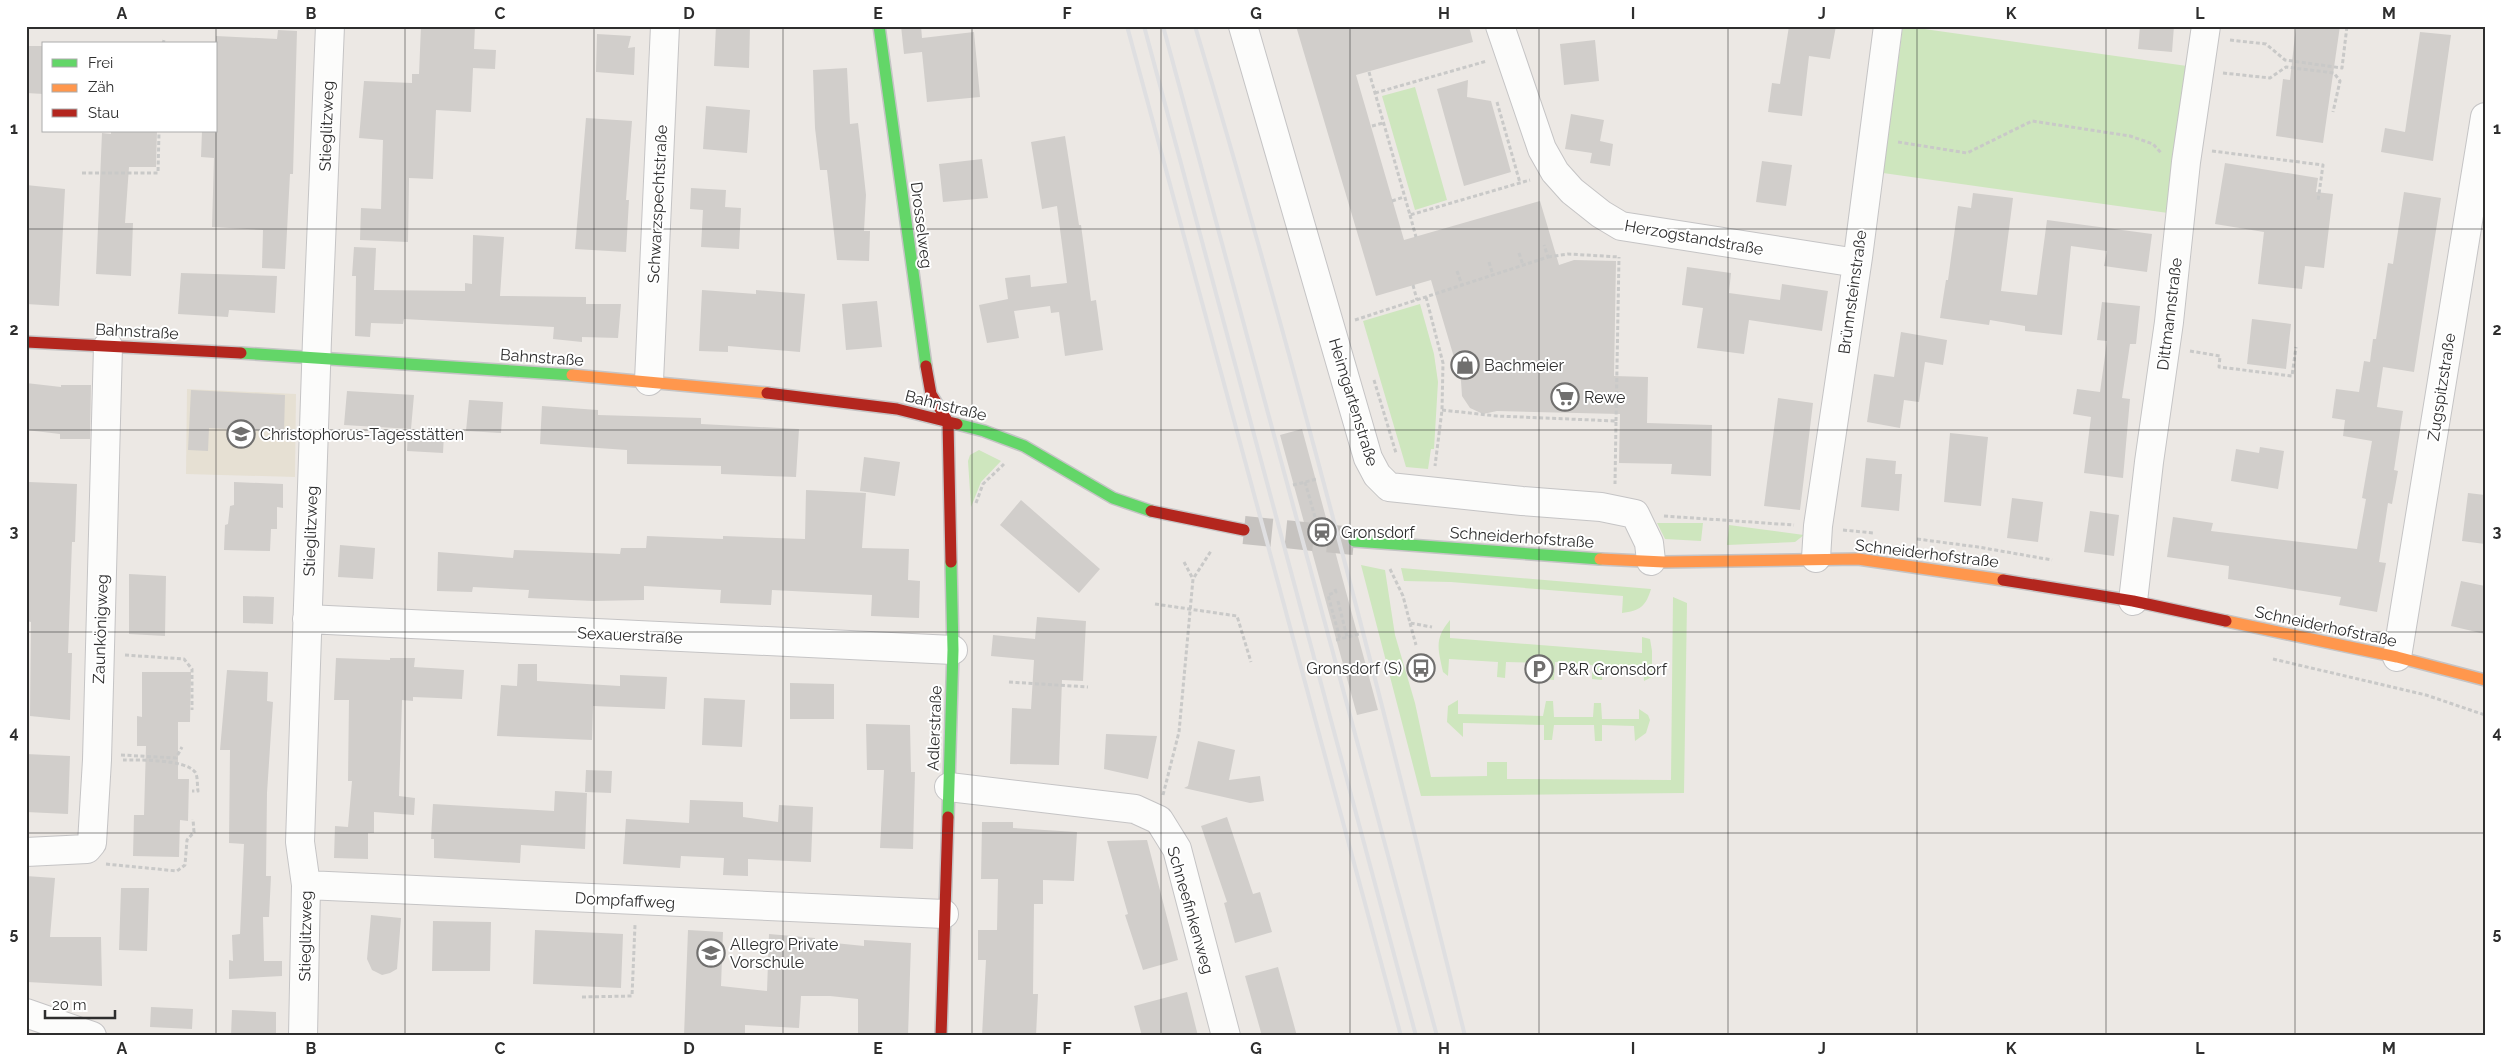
<svg xmlns="http://www.w3.org/2000/svg" width="2511" height="1062" font-family="Raleway,sans-serif">
  <style>
    .education { fill: #e6e0d3 }
    .green { fill: #cee6be }
    .building { fill: #d1cecb }
    .lines { fill: none; stroke-linecap: round; stroke-linejoin: round }
    .secondary-tunnel { stroke: #c6c3c0; stroke-width: 28; stroke-dasharray: 28 14; stroke-linecap: butt }
    .street-casing { stroke: #c5c4c5; stroke-width: 30 }
    .fast-casing { stroke: #c5c4c5; stroke-width: 14 }
    .slow-casing { stroke: #c5c4c5; stroke-width: 14 }
    .jam-casing { stroke: #c5c4c5; stroke-width: 14 }
    .path { stroke: #c9c9c8; stroke-width: 3; stroke-dasharray: 4 2.5; stroke-linecap: butt }
    .street { stroke: #fcfcfb; stroke-width: 28 }
    .fast { stroke: #63d668; stroke-width: 11 }
    .slow { stroke: #ff974d; stroke-width: 11 }
    .jam { stroke: #b3261e; stroke-width: 11 }
    .rail { stroke: #dfdfe1; stroke-width: 4 }
    .grid { fill: none; stroke: #2e2e2e; stroke-width: 1; stroke-opacity: 0.55 }
    .labels { text-anchor: middle; stroke-width: 4; stroke-linejoin: round; paint-order: stroke }
    .street-label { font-size: 16px; fill: #2e2e2e; stroke: #fff }
    .poi-label { font-size: 16px; fill: #2e2e2e; stroke: #fff; text-anchor: start }
    .neatline { fill: none; stroke: #2e2e2e; stroke-width: 2 }
    .grid-label { font-size: 16px; text-anchor: middle; font-weight: bold; fill: #2e2e2e }
  </style>
  <rect width="100%" height="100%" fill="#ece8e4"/>
  <path class="education" d="M187,389l109,5 -1,83 -109,-3z"/>
  <path class="green" d="M1903,26l284,40 -19,147 -285,-40z
    M1415,87l32,113 -32,10 -33,-114z
    M1420,304l14,50 4,28 -4,67h-3l-3,20 -22,-2 -43,-146z
    M979,450l22,11 -20,21 -10,25 -3,-46 2,-6z
    M1657,523h46l-2,18 -36,-2z
    M1729,525l75,10 -9,7 -68,3z
    M1361,565l24,5 10,65 20,68 16,74 56,-1v-14h20v17l164,1 2,-183 14,6 -3,190 -263,3z
    M1401,568l250,21c-5,17 -11,22 -29,24l1,-17 -172,-14 -47,-1z
    M1450,620v18l192,15v-16l8,2 2,12v26l-8,4 -1,-16h-40l-1,15 -10,-1v-14l-37,-3 -1,18 -10,-1 1,-16 -39,-1 -1,16 -8,-1 1,-15 -49,-3 -1,17 -5,-4c-5,-23 -9,-33 7,-52z
    M1458,700v14l85,2 3,-15h7l1,16h39l1,-14h7l1,16h37v-10l9,6 2,5 -4,13 -11,8 -1,-15 -32,-1v16h-7l-1,-16h-40l-2,15h-8v-15l-81,-2v14l-16,-15 1,-16z"/>
  <path class="building" d="M421,26h54l-1,23 22,1 -1,19 -22,-1 -2,44 -35,-2 -3,69 -24,-1 -1,64 -48,-2 1,-32 20,1 2,-69 -24,-2 5,-57 48,2v-9h7z
    M716,26h34l-1,42 -35,-2z
    M901,26h20l1,12 52,-6 6,65 -53,5 -5,-50 -18,2z
    M1296,26h173l4,16 -117,33 48,165 136,-39 19,64 15,-5 42,1 -2,115 34,1 -1,46 65,2 -1,51 -40,-2 1,-10 -53,-1 1,-49 -123,-3 -14,3 -13,-6 -8,-12 -1,-15 -30,-101 -55,16z
    M1789,26h47l-6,33 -21,-3 -7,60 -34,-4 4,-29 8,1z
    M2140,26h34l-2,26 -34,-3z
    M2296,26h44l-17,117 -47,-7 7,-57 7,1z
    M278,30l19,1 -4,143h-3l-5,95 -23,-1 1,-38 -51,-3 2,-69 -13,-1 1,-26h14v-95l61,3z
    M2420,32l31,3 -18,126 -52,-9 4,-24 20,4z
    M597,34l34,2 -3,12 7,-1 -1,28 -38,-3z
    M1595,40l4,41 -35,4 -4,-41z
    M26,46h18v48l-18,-1z
    M847,68l3,56 8,-1 3,26 5,46 -2,36h6l-1,30 -32,-1 -10,-90h-7l-5,-42 -2,-58z
    M1468,80l-1,17 24,4 20,71 -47,14 -27,-97z
    M706,106l44,4 -3,43 -44,-4z
    M1571,114l33,6 -4,21 13,3 -3,22 -20,-3 2,-10 -27,-4z
    M586,118l46,3 -6,79h3l-3,52 -51,-3z
    M111,131h46l-1,36h-27l-4,56h8l-2,53 -35,-2 6,-141 9,1z
    M1065,136l14,89h2l10,76 5,-1 7,50 -38,6 -6,-44 -8,1 -1,-7 -36,5 5,27 -32,5 -8,-38 29,-6 -3,-21 25,-3 1,12 36,-4 -10,-77 -15,3 -11,-67z
    M982,159l6,39 -45,4 -4,-38z
    M1762,161l30,4 -6,41 -30,-4z
    M2225,163l93,15 -2,14 17,2 -9,74 -19,-2 -3,23 -44,-5 6,-52 -49,-8z
    M26,185l39,4 -6,117 -33,-2z
    M691,188l35,2 -1,17 16,1 -2,41 -38,-2 2,-37 -13,-1z
    M2404,192l37,6 -27,174 -31,-5 -6,40 26,4 -9,59 4,1 -6,33 -4,-1 -9,59 7,1 -9,49 -38,-7 2,-8 -113,-18 1,-13 -62,-9 6,-40 40,6 -2,8 146,18 9,-50 -4,-1 10,-57 -29,-5 2,-16 -13,-2 4,-29 23,3 5,-31 6,1 3,-23h3l12,-76 5,1z
    M1973,193l40,5 -12,93 36,4 10,-75 105,14 -5,38 -43,-6 3,-15 -36,-5 -9,89 -37,-4v-5l-35,-6 -1,5 -49,-7 6,-38h2l10,-74 13,2z
    M473,235l31,2 -4,59 86,1v7h35l-3,34 -36,-1v5l-29,-3 1,-12 -150,-8 -1,5 -32,-1 -1,14 -15,-1 1,-60h-4l2,-29 22,1 -2,42 91,1v-8l7,1z
    M1687,267l44,6 -2,20 51,7 2,-16 46,7 -6,40 -73,-11 -5,34 -47,-6 6,-40 -21,-3z
    M181,273l96,3 -2,37 -46,-3 -1,7 -50,-3z
    M702,290l54,4v-4l49,4 -5,58 -72,-6v6l-29,-1z
    M877,301l5,46 -36,3 -4,-46z
    M2102,302l38,4 -4,38h-6l-8,54 8,1 -7,79 -39,-5 7,-56 -18,-3 4,-25 23,3 7,-51 -10,-1z
    M2252,319l39,5 -5,45 -39,-5z
    M1901,332l46,8 -4,25 -18,-3 -6,40 -15,-2 -4,28 -33,-6 7,-48 20,3z
    M26,383l35,4v-2h30l-1,54h-30v-5l-34,-4z
    M191,390l94,5 -1,37 -75,-4 -1,23 -20,-1z
    M347,391l67,4 -3,34 -67,-4z
    M1778,398l35,5 -13,107 -36,-4z
    M469,400l34,2 -2,31 -35,-2z
    M542,406l56,4v5l103,3v6l98,5 -3,48 -75,-3v-8l-94,-2v-14l-87,-6z
    M1302,429l76,281 -21,5 -77,-280z
    M408,432l36,2 -1,19 -36,-2z
    M1950,433l38,4 -7,69 -37,-4z
    M2260,447l24,4 -6,38 -47,-8 5,-32 23,4z
    M864,457l36,5 -5,34 -35,-5z
    M1866,458l30,3 -1,13h7l-3,37 -38,-4z
    M29,482l48,2 -2,58h-3l-4,111h4l-2,67 -40,-4 1,-94 -4,-1z
    M234,482l49,2v24l-6,-1v22h-6l-1,22 -46,-1 1,-25 3,-1 2,-18 4,-1z
    M806,490l60,3 -4,55 47,1 -1,31 12,1 -1,37 -48,-2 1,-21 -100,-5 -1,15 -51,-2 1,-13 -77,-4v14l-51,1 -65,-3 1,-8 -56,-3 -1,5 -35,-1 1,-39 75,6 1,-8 106,4 1,-6h25l1,-12 76,3v-3l82,3z
    M2468,493l17,2v49l-23,-3z
    M2012,498l31,4 -5,40 -31,-4z
    M1021,500l79,69 -21,24 -79,-68z
    M2090,511l29,4 -5,41 -30,-4z
    M340,545l35,3 -2,31 -35,-2z
    M129,574l37,2 -1,60 -36,-2z
    M2461,581l24,5v48l-34,-8z
    M243,596l31,1 -1,27 -30,-1z
    M1037,617l49,4 -3,60 -21,-1 -3,85 -49,-1 2,-56 19,1 3,-49 -43,-4 2,-21 42,4z
    M336,658l54,2v-2h25l-1,9 50,3 -2,29 -49,-2v4l-11,-1 -3,96 16,2 -1,17 -40,-3v21h-6v26l-34,-1 1,-32 13,1 4,-46h-4l1,-81h-15z
    M518,664h19v17l83,5v-11l47,2 -2,32 -72,-3 -1,34 -95,-4 4,-51 16,1z
    M227,670l41,2 -1,29 6,1 -6,91 -1,83h5l-2,41h-6l1,44h18v15l-53,3v-19l4,1 -1,-26 8,-1 4,-90 -15,-1 1,-93h-10z
    M142,672h49l-1,50h-12v57h11l-1,42 -8,-1 -1,37 -46,-1 1,-41h10l2,-69h-9v-30l5,1z
    M790,683l44,1v35h-44z
    M704,698l41,2 -3,47 -40,-2z
    M866,724l44,1 1,47h4l-2,77 -33,-1 4,-78h-17z
    M1106,734l51,2 -9,43 -44,-10z
    M1198,741l37,9 -6,30 31,-4 4,25 -14,2 -66,-15 4,-2z
    M26,754l44,2 -2,58 -42,-2z
    M586,770l26,1 -1,22 -26,-1z
    M555,791l32,2 -2,56 -64,-4 -1,18 -86,-5v-19h-3l2,-35 121,7z
    M690,800l53,2v15l35,5 1,-17 34,2 -2,55 -63,-3v17l-25,-1 1,-17 -43,-2 -1,12 -57,-4 3,-45 63,4z
    M1227,817l26,77 7,-2 12,40 -37,11 -11,-40 3,-1 -26,-76z
    M982,822h31v6l64,4 -3,49 -31,-1v24h-9l-1,90h5l-2,42h-54l4,-76h-8v-30h19l1,-51h-17z
    M1147,840l31,120 -35,10 -18,-55 3,-1 -21,-73z
    M26,876l29,2 -5,59h51l1,49 -75,-4z
    M121,888h28l-2,63 -28,-1z
    M371,915l30,3 -4,51 -7,4 -8,2 -10,-5 -5,-11z
    M433,921l58,1 -1,49h-58z
    M535,930l88,4 -2,54 -88,-4z
    M688,930l35,2 -2,54 46,5 2,-57 46,4v3l49,5v-6l47,3 -3,93h-50v-37l-28,-3h-29l-2,32 -54,-3v11h-61z
    M1278,967l19,69h-35l-17,-60z
    M1187,992l11,44h-56l-8,-30z
    M151,1007l42,2 -1,20 -42,-2z
    M232,1010l44,2v24h-45z"/>
  <g class="lines">
    <path class="secondary-tunnel" d="M1244,530l110,11"/>
    <g class="street-casing">
      <path id="street" d="M1243,26l125,432 9,17 12,12 133,14 79,6 34,7 14,29 2,18
        M1500,26l42,123 13,23 17,19 29,23 20,12 236,37
        M649,381l16,-355
        M1816,558l2,-32 40,-269 30,-231
        M2133,601l16,-139 20,-140 17,-160 20,-136
        M307,619l646,31
        M2397,657l88,-540
        M949,787l186,22 24,11 18,29 49,187
        M26,852l61,-3 5,-6 5,-83 11,-414
        M306,885l638,29
        M26,1013l66,23
        M303,1036l3,-151 -6,-43 17,-503 13,-313"/>
    </g>
    <g class="fast-casing">
      <path id="fast" d="M879,26l47,340
        M241,353l331,22
        M957,424l27,7 40,15 89,52 38,13
        M1354,541l246,18
        M948,817l5,-167 -2,-88"/>
    </g>
    <g class="slow-casing">
      <path id="slow" d="M572,375l195,18
        M1600,559l64,3 194,-3 145,21
        M2226,621l171,36 88,23"/>
    </g>
    <g class="jam-casing">
      <path id="jam" d="M26,342l215,11
        M926,366l5,28 17,28 3,140
        M767,393l130,16 60,15
        M1151,511l93,19
        M2003,580l130,21 93,20
        M941,1036l7,-219"/>
    </g>
    <path class="path" d="M1353,26v2
      M2230,40l36,4 19,16 57,8 5,-42
      M163,44l1,-4
      M1369,72l41,143 120,-35
      M2223,73l47,5 16,-11 48,6 6,8 -7,31
      M1375,93l112,-32
      M1497,102l23,81
      M1372,126l11,-3
      M1898,142l69,11 65,-32 98,15 23,8 9,10
      M2212,151l111,14 -5,36
      M82,173h76l1,-42
      M1392,201l12,-4
      M1410,215l6,22
      M1519,253l4,12
      M1548,257l20,-3 51,3
      M1489,262l4,13
      M1457,271l5,14
      M1413,285l4,15
      M1426,297l17,66 -1,47 -7,56
      M1355,320l193,-63 -4,-12
      M2190,351l30,5 -1,11 73,9 4,-29
      M1374,380l22,73
      M1442,410l55,6 119,5 -1,63
      M1616,421l3,-164
      M1305,482l10,35
      M1293,485l24,-6
      M976,503l7,-19 21,-20
      M1664,516l130,9
      M1843,530l31,3
      M1917,539l61,8 74,13
      M1184,562l9,17
      M1390,569l13,27 7,27 22,4
      M1335,589l1,3 -8,3 12,44
      M1338,601l9,36
      M1155,604l82,12 14,46
      M1410,623l6,22
      M1336,640l23,-6
      M125,655l59,4 8,10v41
      M2273,659l153,36 59,20
      M1009,682l79,5
      M121,755l55,3 6,-11
      M123,760c15,0 62,-1 72,12 3,4 2,13 3,19h-6
      M1163,795l16,-63 14,-153 18,-28
      M106,864l71,7 8,-6 2,-25 7,-8 -1,-13
      M582,997l50,-1 3,-71"/>
    <use href="#street" class="street"/>
    <use href="#fast" class="fast"/>
    <use href="#slow" class="slow"/>
    <use href="#jam" class="jam"/>
    <path class="rail" d="M1127,26l274,1010
      M1144,26l272,1010
      M1163,26l274,1010
      M1195,26c100,334 186,671 270,1010"/>
  </g>
  <path class="grid" d="M216,26v1010M405,26v1010M594,26v1010M783,26v1010M972,26v1010M1161,26v1010M1350,26v1010M1539,26v1010M1728,26v1010M1917,26v1010M2106,26v1010M2295,26v1010M26,229h2459M26,430h2459M26,632h2459M26,833h2459"/>
  <defs>
    <g id="shop-ring" transform="scale(1.4375)"><circle r="9.5" fill="#fff" stroke="#706f6e" stroke-width="1.5"/><path d="M-5-2.5h2.3a2.7 3.5 0 0 1 5.4 0H5L5.5 6h-11ZM-1.5-2.5h3a1.5 2.3 0 0 0-3 0Z" fill="#706f6e"/></g>
    <g id="supermarket-ring" transform="scale(1.4375)"><circle r="9.5" fill="#fff" stroke="#706f6e" stroke-width="1.5"/><path d="M-6-5.5h2.5l.6 2H6L4.5 2H-2.5L-4.4-4H-6ZM-1.5 3.2a1.3 1.3 0 1 0 .1 0ZM3 3.2a1.3 1.3 0 1 0 .1 0Z" fill="#706f6e"/></g>
    <g id="school-ring" transform="scale(1.4375)"><circle r="9.5" fill="#fff" stroke="#706f6e" stroke-width="1.5"/><path d="M0-5L7-2L0 1L-7-2ZM-4 1L0 2.5L4 1V4Q0 6-4 4Z" fill="#706f6e"/></g>
    <g id="station-ring" transform="scale(1.4375)"><circle r="9.5" fill="#fff" stroke="#706f6e" stroke-width="1.5"/><path d="M-3-6H3Q5-6 5-4V2Q5 4 3 4L4.5 6H3L1.5 4h-3L-3 6H-4.5L-3 4Q-5 4-5 2V-4Q-5-6-3-6ZM-3.5-4v3h7v-3ZM-3.5 1v1.5H-2V1ZM2 1v1.5H3.5V1Z" fill="#706f6e"/></g>
    <g id="bus-ring" transform="scale(1.4375)"><circle r="9.5" fill="#fff" stroke="#706f6e" stroke-width="1.5"/><path d="M-5-6H5V4H4V6H2V4H-2V6H-4V4H-5ZM-3.5-4V0h7V-4ZM-3.5 1.2v1.5H-2V1.2ZM2 1.2v1.5H3.5V1.2Z" fill="#706f6e"/></g>
    <g id="parking-ring" transform="scale(1.4375)"><circle r="9.5" fill="#fff" stroke="#706f6e" stroke-width="1.5"/><path d="M-3.5-5.5H1a3.5 3.5 0 0 1 0 7H-1V5.5H-3.5ZM-1-3.4V-.6H.8a1.4 1.4 0 0 0 0-2.8Z" fill="#706f6e"/></g>
  </defs>
  <g fill-rule="evenodd">
    <use href="#shop-ring" x="1465" y="365"/>
    <use href="#supermarket-ring" x="1565" y="397"/>
    <use href="#school-ring" x="241" y="434"/>
    <use href="#station-ring" x="1322" y="532"/>
    <use href="#bus-ring" x="1421" y="668"/>
    <use href="#parking-ring" x="1539" y="669"/>
    <use href="#school-ring" x="711" y="953"/>
  </g>
  <g class="labels">
    <g class="street-label">
      <text transform="translate(326 126) rotate(-88)" y="6">Stieglitzweg</text>
      <text transform="translate(657 204) rotate(-87)" y="6">Schwarzspechtstraße</text>
      <text transform="translate(922 225) rotate(83)" y="6">Drosselweg</text>
      <text transform="translate(1694 237) rotate(10)" y="6">Herzogstandstraße</text>
      <text transform="translate(1852 292) rotate(-82)" y="6">Brünnsteinstraße</text>
      <text transform="translate(2169 314) rotate(-83)" y="6">Dittmannstraße</text>
      <text transform="translate(137 331) rotate(3)" y="6">Bahnstraße</text>
      <text transform="translate(542 357) rotate(4)" y="6">Bahnstraße</text>
      <text transform="translate(2441 387) rotate(-81)" y="6">Zugspitzstraße</text>
      <text transform="translate(1354 402) rotate(73)" y="6">Heimgartenstraße</text>
      <text transform="translate(946 405) rotate(14)" y="6">Bahnstraße</text>
      <text transform="translate(310 531) rotate(-88)" y="6">Stieglitzweg</text>
      <text transform="translate(1522 537) rotate(4)" y="6">Schneiderhofstraße</text>
      <text transform="translate(1927 553) rotate(7)" y="6">Schneiderhofstraße</text>
      <text transform="translate(2326 626) rotate(12)" y="6">Schneiderhofstraße</text>
      <text transform="translate(100 629) rotate(-88)" y="6">Zaunkönigweg</text>
      <text transform="translate(630 635) rotate(3)" y="6">Sexauerstraße</text>
      <text transform="translate(934 728) rotate(-88)" y="6">Adlerstraße</text>
      <text transform="translate(625 900) rotate(3)" y="6">Dompfaffweg</text>
      <text transform="translate(1191 910) rotate(74)" y="6">Schneefinkenweg</text>
      <text transform="translate(305 936) rotate(-89)" y="6">Stieglitzweg</text>
    </g>
    <g class="poi-label">
      <text x="1484" y="371">Bachmeier</text>
      <text x="1584" y="403">Rewe</text>
      <text x="260" y="440">Christophorus-Tagesstätten</text>
      <text x="1341" y="538">Gronsdorf</text>
      <text x="1402" y="674" text-anchor="end">Gronsdorf (S)</text>
      <text x="1558" y="675">P&amp;R Gronsdorf</text>
      <text x="730" y="950">Allegro Private<tspan x="730" dy="18">Vorschule</tspan></text>
    </g>
  </g>
  <rect width="2511" height="1062" fill="none" stroke="#ffffff" stroke-width="55"/>
  <rect x="42" y="42" width="175" height="90" fill="#ffffff" stroke="#ababab"/>
  <rect x="52" y="59" width="25" height="8" fill="#63d668" stroke="#ababab"/>
  <text x="88" y="68" font-size="15" fill="#2e2e2e">Frei</text>
  <rect x="52" y="84" width="25" height="8" fill="#ff974d" stroke="#ababab"/>
  <text x="88" y="92" font-size="15" fill="#2e2e2e">Zäh</text>
  <rect x="52" y="109" width="25" height="8" fill="#b3261e" stroke="#ababab"/>
  <text x="88" y="118" font-size="15" fill="#2e2e2e">Stau</text>
  <path d="M45 1010v8h70v-8" fill="none" stroke="#2e2e2e" stroke-width="2.5"/>
  <text x="52" y="1010" font-size="15" fill="#2e2e2e" stroke="#ffffff" stroke-width="4" paint-order="stroke">20 m</text>
  <rect x="28" y="28" width="2456" height="1006" class="neatline"/>
  <g class="grid-label">
    <text x="122" y="19">A</text>
    <text x="311" y="19">B</text>
    <text x="500" y="19">C</text>
    <text x="689" y="19">D</text>
    <text x="878" y="19">E</text>
    <text x="1067" y="19">F</text>
    <text x="1256" y="19">G</text>
    <text x="1444" y="19">H</text>
    <text x="1633" y="19">I</text>
    <text x="1822" y="19">J</text>
    <text x="2011" y="19">K</text>
    <text x="2200" y="19">L</text>
    <text x="2389" y="19">M</text>
    <text x="14" y="134">1</text>
    <text x="2497" y="134">1</text>
    <text x="14" y="335">2</text>
    <text x="2497" y="335">2</text>
    <text x="14" y="537">3</text>
    <text x="2497" y="537">3</text>
    <text x="14" y="738">4</text>
    <text x="2497" y="738">4</text>
    <text x="14" y="939">5</text>
    <text x="2497" y="939">5</text>
    <text x="122" y="1054">A</text>
    <text x="311" y="1054">B</text>
    <text x="500" y="1054">C</text>
    <text x="689" y="1054">D</text>
    <text x="878" y="1054">E</text>
    <text x="1067" y="1054">F</text>
    <text x="1256" y="1054">G</text>
    <text x="1444" y="1054">H</text>
    <text x="1633" y="1054">I</text>
    <text x="1822" y="1054">J</text>
    <text x="2011" y="1054">K</text>
    <text x="2200" y="1054">L</text>
    <text x="2389" y="1054">M</text>
  </g>
</svg>
